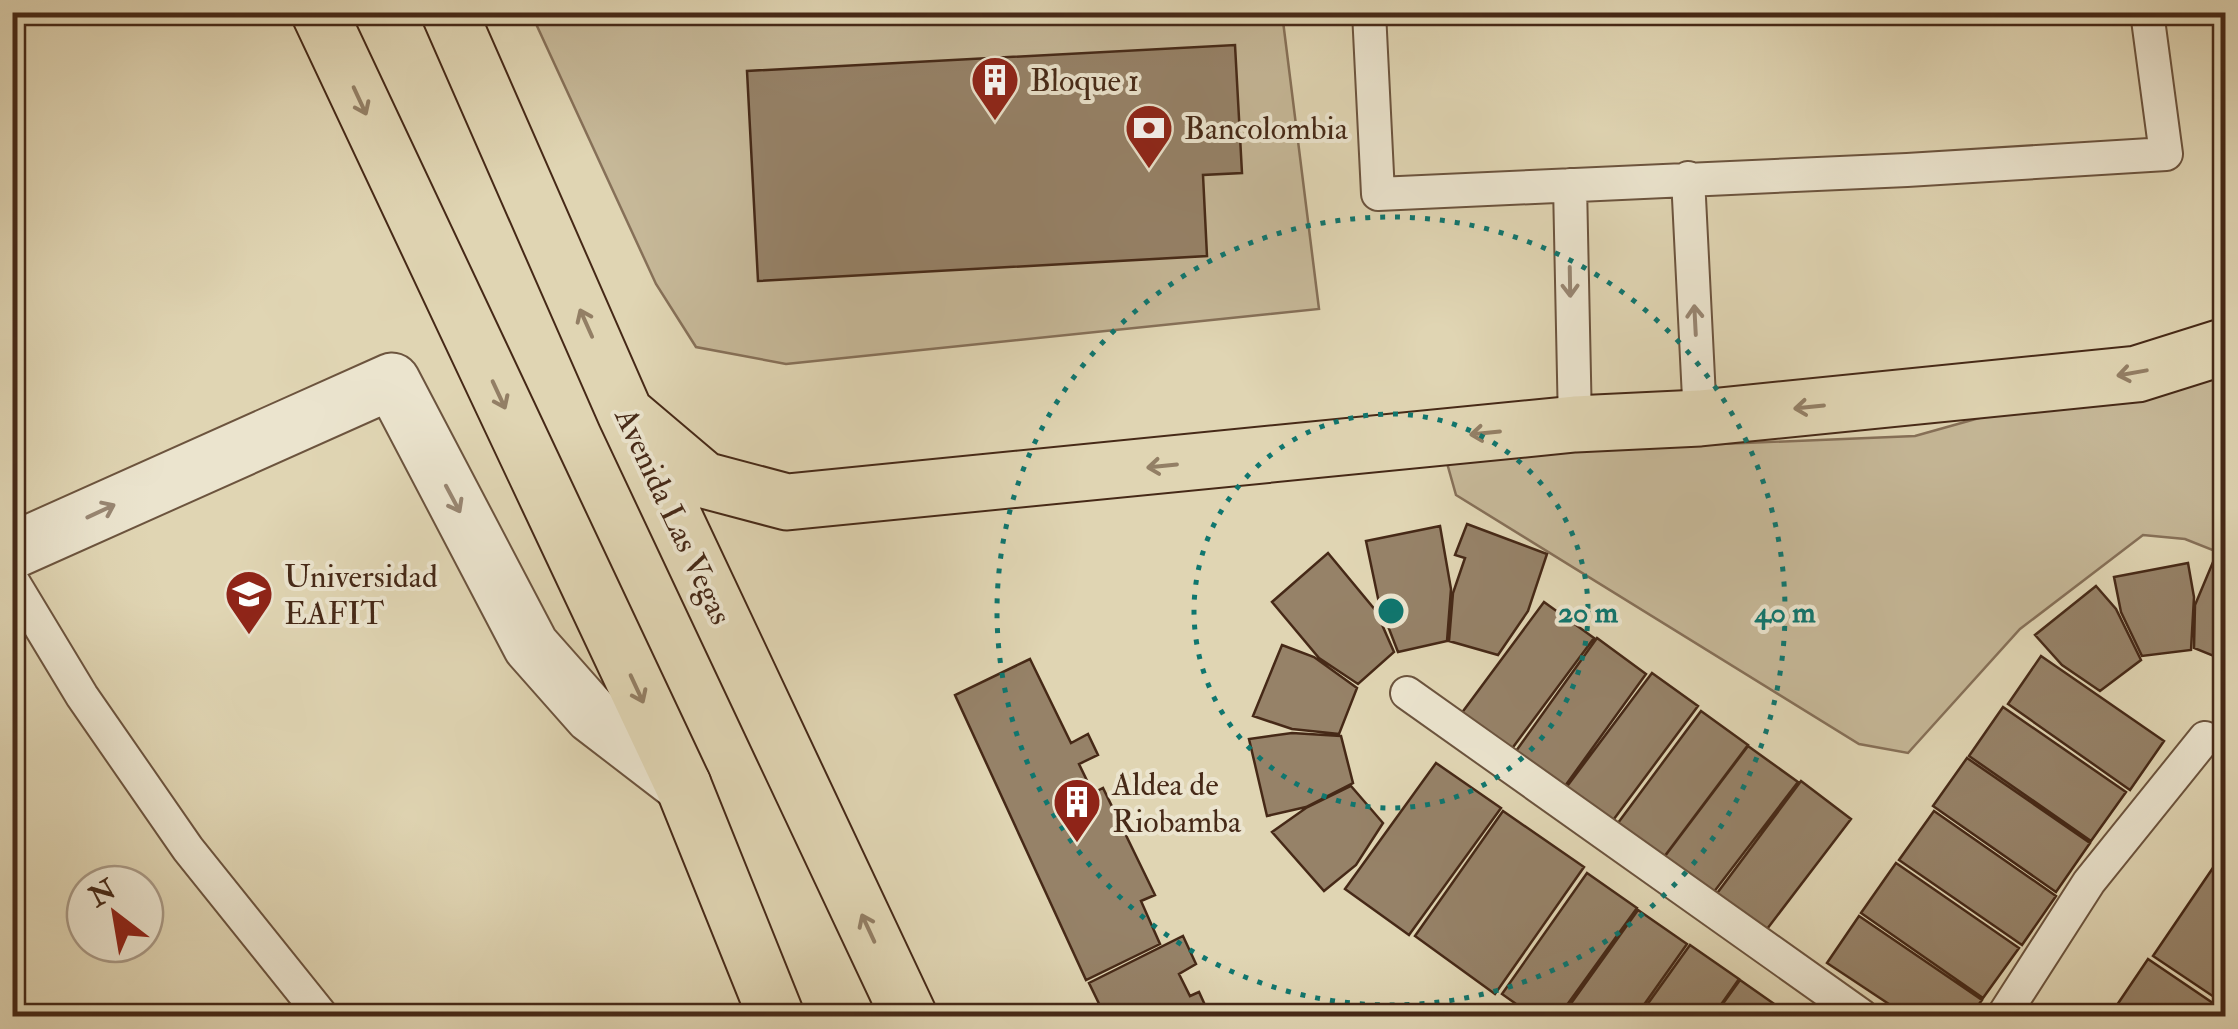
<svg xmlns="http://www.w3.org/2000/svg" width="2238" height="1029" font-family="'IM FELL Double Pica',serif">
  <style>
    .green { fill: #c6b898; stroke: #867058; stroke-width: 2.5 }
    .building { fill: #968268; stroke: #462917; stroke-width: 2.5 }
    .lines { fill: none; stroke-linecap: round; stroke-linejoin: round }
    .lane-casing { stroke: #6c543e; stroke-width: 36 }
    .street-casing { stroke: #6c543e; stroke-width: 59 }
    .primary-casing { stroke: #462917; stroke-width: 59 }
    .lane { stroke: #ebe4ce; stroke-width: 32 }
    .street { stroke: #ebe4ce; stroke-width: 55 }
    .primary { stroke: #e0d5b3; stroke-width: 55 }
    .oneway { stroke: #937f65 }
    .oneway2 { stroke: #988672 }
    .ring { fill: none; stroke: #0f766e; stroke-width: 5; stroke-dasharray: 5 10 }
    .labels { text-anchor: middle; stroke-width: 8; stroke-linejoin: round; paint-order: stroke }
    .poi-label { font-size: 32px; fill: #462917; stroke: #ebe4ce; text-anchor: start }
    .street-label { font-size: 32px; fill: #462917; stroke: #ebe4ce }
    .centre { fill: #0f766e; stroke: #ebe4ce; stroke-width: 5 }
    .ring-label { font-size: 30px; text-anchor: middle; font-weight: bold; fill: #0f766e; stroke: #ebe4ce; stroke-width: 8; stroke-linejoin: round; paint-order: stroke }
  </style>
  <rect width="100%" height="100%" fill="#e0d5b3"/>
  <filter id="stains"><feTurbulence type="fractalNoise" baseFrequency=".002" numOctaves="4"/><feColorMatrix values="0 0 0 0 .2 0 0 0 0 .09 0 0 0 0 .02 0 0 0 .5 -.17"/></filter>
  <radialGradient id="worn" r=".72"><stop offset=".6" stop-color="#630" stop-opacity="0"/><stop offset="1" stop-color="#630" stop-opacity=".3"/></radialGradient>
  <path class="green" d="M531,13h751l37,296 -533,55 -90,-17 -40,-63z
    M2225,349v206l-40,-16 -42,-4 -123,94 -112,124 -49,-9 -403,-249 -9,-32 33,-9 435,-18z"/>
  <path class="building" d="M1235,45l7,128 -39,2 4,81 -449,25 -11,-210z
    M1467,524l80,30 -19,57 -30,44 -49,-14 4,-48 12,-35 -10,-3z
    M1440,526l11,63 -4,52 -49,11 -19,-49 -13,-62z
    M1328,553l48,58 18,41 -36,32 -39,-26 -47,-56z
    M2213,562l13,5v94l-32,-13 1,-43z
    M2188,563l6,34 -3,53 -49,6 -21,-44 -7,-35z
    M2096,586l20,23 25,51 -41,31 -38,-26 -27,-30z
    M1544,602l50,36 -86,116 -50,-36z
    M1597,638l49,36 -86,119 -49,-35z
    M1282,645l32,12 43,31 -18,46 -47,-5 -39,-13z
    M2041,656l123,85 -34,49 -122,-86z
    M1030,659l41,84 17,-9 10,21 -19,9 14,29 10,-5 52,107 -14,6 19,43 -74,36 -131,-285z
    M1652,673l46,33 -87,117 -46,-34z
    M2003,707l123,85 -35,49 -122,-85z
    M1701,711l47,34 -87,116 -46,-34z
    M1292,733l49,3 12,47 -47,24 -39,9 -18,-77z
    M1748,746l50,36 -88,115 -48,-37z
    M1967,758l123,85 -34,49 -123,-86z
    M1436,763l65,45 -92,127 -64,-46z
    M1801,781l50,38 -87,114 -49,-37z
    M1351,786l32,37 -27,42 -32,26 -52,-59 34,-24z
    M1503,811l81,56 -89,127 -80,-58z
    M1934,811l122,85 -34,49 -123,-85z
    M2219,859l7,4v142l-73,-49z
    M1896,863l123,85 -36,50 -122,-85z
    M1587,873l50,35 -78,108h-26l-31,-22z
    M1638,910l49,34 -51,72h-74z
    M1859,916l123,84 -12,16h-63l-80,-53z
    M1183,936l13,28 -17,10 11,22 9,-4 11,24h-105l-16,-33z
    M1690,945l49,34 -26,37h-74z
    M2148,959l78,53v4h-92l-17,-11z
    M1740,980l50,35 -2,1h-74z"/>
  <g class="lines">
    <g class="lane-casing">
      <path id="lane" d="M1369,12l9,182 529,-24 259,-16 -19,-142
        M1688,178l12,240
        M1570,185l5,239
        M12,580l70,116 106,153 134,167
        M1407,693l455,323
        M2003,1016l86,-134 116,-144"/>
    </g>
    <g class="street-casing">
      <path id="street" d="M12,551l380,-170 139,265 61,69 91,70"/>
    </g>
    <g class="primary-casing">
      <path id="primary" d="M319,12l364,773 93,231
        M449,12l176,401 284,603
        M625,413l79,67 83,22 788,-78 125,-6 437,-44 89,-28"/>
    </g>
    <use href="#lane" class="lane"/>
    <use href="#street" class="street"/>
    <use href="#primary" class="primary"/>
  </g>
  <defs><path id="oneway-shaft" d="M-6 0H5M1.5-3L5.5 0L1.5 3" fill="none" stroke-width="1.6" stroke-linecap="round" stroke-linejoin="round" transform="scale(2.5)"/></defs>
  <g class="oneway">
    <use href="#oneway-shaft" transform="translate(360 101) rotate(65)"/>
    <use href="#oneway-shaft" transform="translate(586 323) rotate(-114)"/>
    <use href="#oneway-shaft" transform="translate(2132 373) rotate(170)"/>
    <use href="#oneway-shaft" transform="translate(499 395) rotate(65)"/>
    <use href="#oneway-shaft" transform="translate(1809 407) rotate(174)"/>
    <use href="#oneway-shaft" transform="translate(1485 433) rotate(174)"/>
    <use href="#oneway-shaft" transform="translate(1162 466) rotate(174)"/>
    <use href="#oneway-shaft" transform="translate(637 689) rotate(65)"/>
    <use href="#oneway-shaft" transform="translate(868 928) rotate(-115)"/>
  </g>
  <g class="oneway2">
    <use href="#oneway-shaft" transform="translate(1570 282) rotate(89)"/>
    <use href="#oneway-shaft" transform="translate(1695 320) rotate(-93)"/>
    <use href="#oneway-shaft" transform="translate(453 499) rotate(62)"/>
    <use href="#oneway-shaft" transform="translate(101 511) rotate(-25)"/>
  </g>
  <g class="ring">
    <circle cx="1391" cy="611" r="197"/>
    <circle cx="1391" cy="611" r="394"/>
  </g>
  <defs>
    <g id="building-pin" transform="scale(2.5)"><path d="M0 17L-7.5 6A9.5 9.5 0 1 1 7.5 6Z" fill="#8f2418" stroke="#ebe4ce"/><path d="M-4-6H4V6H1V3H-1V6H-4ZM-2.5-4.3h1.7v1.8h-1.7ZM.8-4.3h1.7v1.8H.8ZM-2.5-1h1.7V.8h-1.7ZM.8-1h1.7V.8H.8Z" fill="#fff"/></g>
    <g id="bank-pin" transform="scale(2.5)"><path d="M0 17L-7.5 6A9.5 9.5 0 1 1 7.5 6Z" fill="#8f2418" stroke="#ebe4ce"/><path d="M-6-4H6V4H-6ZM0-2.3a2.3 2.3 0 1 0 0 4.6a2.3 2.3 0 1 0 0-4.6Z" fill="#fff"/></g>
    <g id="university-pin" transform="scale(2.5)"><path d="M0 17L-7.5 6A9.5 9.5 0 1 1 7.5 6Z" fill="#8f2418" stroke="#ebe4ce"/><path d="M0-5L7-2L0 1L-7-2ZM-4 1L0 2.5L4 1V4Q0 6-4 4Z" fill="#fff"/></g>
  </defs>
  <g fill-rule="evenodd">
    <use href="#building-pin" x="995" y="80"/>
    <use href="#bank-pin" x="1149" y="128"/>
    <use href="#university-pin" x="249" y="594"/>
    <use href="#building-pin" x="1077" y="802"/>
  </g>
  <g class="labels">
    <g class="poi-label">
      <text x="1030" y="91">Bloque 1</text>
      <text x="1184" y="139">Bancolombia</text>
      <text x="284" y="587">Universidad<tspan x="284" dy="37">EAFIT</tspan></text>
      <text x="1112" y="795">Aldea de<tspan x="1112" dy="37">Riobamba</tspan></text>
    </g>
    <g class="street-label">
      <text transform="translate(674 516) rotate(65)" y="11">Avenida Las Vegas</text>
    </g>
  </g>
  <circle cx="1391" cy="611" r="15" class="centre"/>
  <g class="ring-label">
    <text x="1588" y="622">20 m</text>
    <text x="1785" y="622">40 m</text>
  </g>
  <rect width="2238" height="1029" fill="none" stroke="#e0d5b3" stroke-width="50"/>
  <rect x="15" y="15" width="2208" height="999" fill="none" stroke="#462917" stroke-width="5"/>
  <rect x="25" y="25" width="2188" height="979" fill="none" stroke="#462917" stroke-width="2.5"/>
  <g transform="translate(115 914) rotate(329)"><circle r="48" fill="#ebe4ce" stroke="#a99985" stroke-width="2.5"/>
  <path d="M0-8L18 38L0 25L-18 38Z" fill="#8f2418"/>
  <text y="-15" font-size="28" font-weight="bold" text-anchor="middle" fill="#462917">N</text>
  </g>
  <rect width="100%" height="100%" filter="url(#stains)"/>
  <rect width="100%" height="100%" fill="url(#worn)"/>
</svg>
